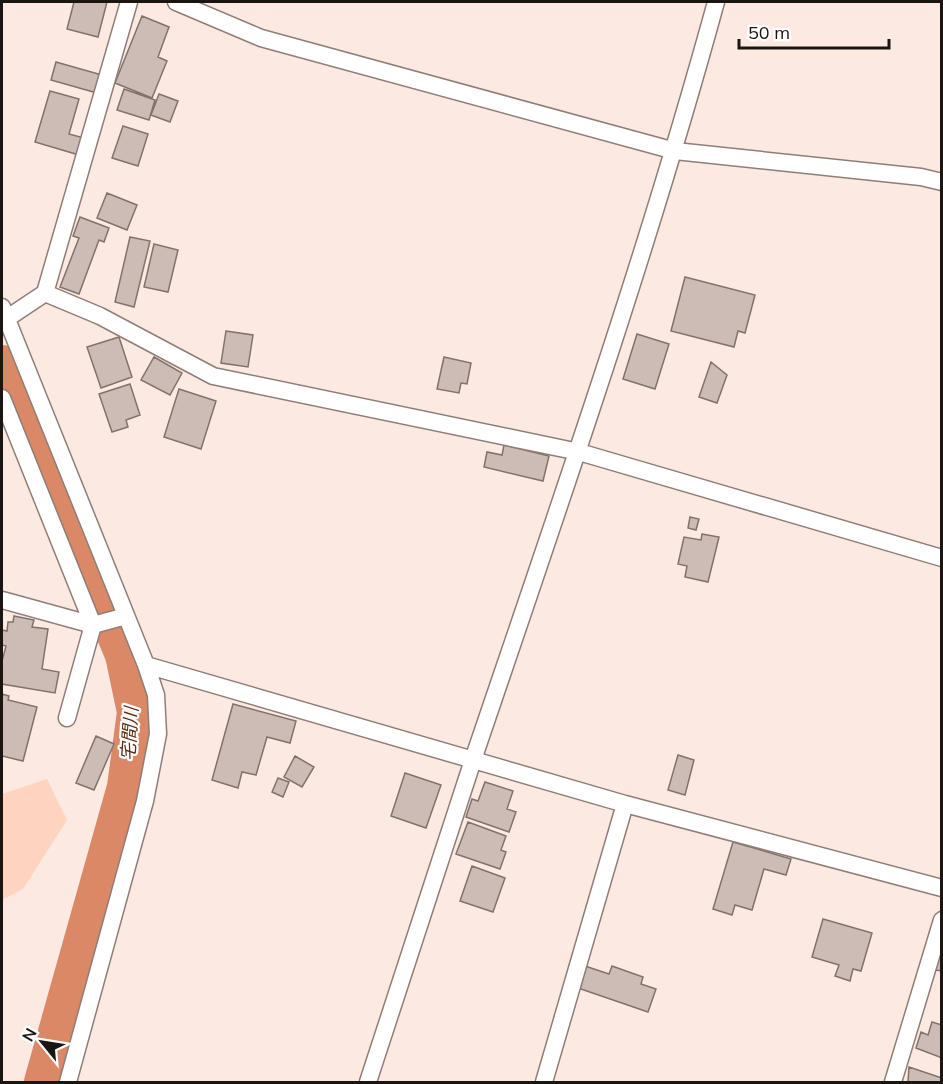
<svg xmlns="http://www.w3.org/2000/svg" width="943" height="1084" font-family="Mulish,'Noto Sans JP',sans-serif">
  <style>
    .green { fill: #fed3c0 }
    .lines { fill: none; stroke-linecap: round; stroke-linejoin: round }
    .river { stroke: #da8865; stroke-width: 36 }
    .building { fill: #cdbcb5; stroke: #81726b; stroke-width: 1.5 }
    .minor-casing { stroke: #8e7e77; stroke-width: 19 }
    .minor { stroke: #fff; stroke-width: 16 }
    .labels { text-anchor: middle; stroke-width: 4.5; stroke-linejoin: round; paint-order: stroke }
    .water-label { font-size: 18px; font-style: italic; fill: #5f2b12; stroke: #fff }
  </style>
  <rect width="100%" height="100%" fill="#fceae2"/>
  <path class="green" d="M47,779l20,41 -44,69 -21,11v-106z"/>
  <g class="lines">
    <path class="river" d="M2,363l121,292 12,57 -10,75 -83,295"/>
  </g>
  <path class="building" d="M74,2h33l-9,35 -31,-8z
    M142,16l27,11 -11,30 9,4 -15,37 -37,-15z
    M56,62l46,13 -5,18 -46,-13z
    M124,89l31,11 -6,20 -32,-10z
    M50,91l29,8 -10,35 15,4 -5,17 -44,-13z
    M159,94l19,7 -8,21 -19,-7z
    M123,126l25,8 -10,32 -26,-8z
    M107,193l30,12 -10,25 -30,-12z
    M80,217l29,11 -5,14 -5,-2 -20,54 -19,-7 19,-49 -6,-2z
    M130,237l20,4 -16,66 -19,-5z
    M154,244l24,6 -10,42 -24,-5z
    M685,277l70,18 -10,38 -7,-2 -4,16 -63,-16z
    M226,331l27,4 -5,32 -27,-4z
    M637,334l32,10 -14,45 -32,-10z
    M119,337l13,40 -31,11 -14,-41z
    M154,357l28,16 -12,22 -29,-15z
    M444,357l27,6 -4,21 -6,-1 -2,10 -22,-4z
    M711,362l16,13 -10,28 -18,-6z
    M130,384l10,31 -14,5 2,7 -16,5 -13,-38z
    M179,389l37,12 -15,48 -37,-12z
    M504,445l45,11 -6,25 -59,-14 3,-15 15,3z
    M690,517l9,2 -3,11 -8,-2z
    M702,534l17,3 -11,45 -23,-5 2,-11 -9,-2 6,-27 17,3z
    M14,616l20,4 -2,7 16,2 -6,40 17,3 -4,21 -53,-9v-23l4,-15 -4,-1v-15l5,1 1,-9h5z
    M2,694l7,2 -1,4 29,7 -14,54 -21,-5z
    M233,704l63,17 -6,22 -23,-6 -11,38 -14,-3 -4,16 -26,-8z
    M96,736l18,8 -20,46 -18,-7z
    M678,755l16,5 -9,35 -17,-5z
    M295,756l19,11 -12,20 -18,-10z
    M405,773l36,12 -15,43 -35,-12z
    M278,778l11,4 -6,15 -11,-5z
    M485,782l28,9 -6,18 9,3 -7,20 -43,-15 6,-18 6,2z
    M468,822l38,14 -5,14 5,2 -6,17 -44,-15z
    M733,842l58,17 -5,16 -22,-6 -12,41 -17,-5 -3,10 -19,-6z
    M472,866l33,12 -12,34 -33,-11z
    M823,919l49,14 -11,38 -8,-2 -3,12 -15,-5 4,-11 -27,-8z
    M942,946v25l-7,-1z
    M585,966l24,8 3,-8 31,11 -2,7 15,5 -8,23 -70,-24z
    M932,1022l10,3v33l-26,-10 5,-16 7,3z
    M909,1067l33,11v4h-34z"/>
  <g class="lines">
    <g class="minor-casing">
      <path id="minor" d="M176,2l85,36 414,113 246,26 21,5
        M45,293l55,23 113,60 366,76 363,106
        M2,307l144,358 10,30 2,39 -13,67 -77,281
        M6,319l39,-26 84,-291
        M2,398l91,227 -26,93
        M2,600l91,25 33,-9
        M146,665l479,139 317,84
        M368,1082c36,-108 70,-217 106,-325 85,-251 172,-500 242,-755
        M544,1082l81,-278
        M893,1082l49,-162"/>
    </g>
    <use href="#minor" class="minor"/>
  </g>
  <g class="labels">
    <g class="water-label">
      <text transform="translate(130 734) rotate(-86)" y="6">宅間川</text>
    </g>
  </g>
  <rect width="943" height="1084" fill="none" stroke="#1b1512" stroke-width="6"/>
  <g transform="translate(42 1042) rotate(300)" stroke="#ffffff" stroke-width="4.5" paint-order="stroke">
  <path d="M0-4.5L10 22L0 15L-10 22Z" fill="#1b1512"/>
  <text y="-9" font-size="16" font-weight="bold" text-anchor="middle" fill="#1b1512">N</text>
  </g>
  <path d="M739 39v9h150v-9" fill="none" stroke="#1b1512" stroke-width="3"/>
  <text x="748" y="39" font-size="18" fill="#1b1512" stroke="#ffffff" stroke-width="4.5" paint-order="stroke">50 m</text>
</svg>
